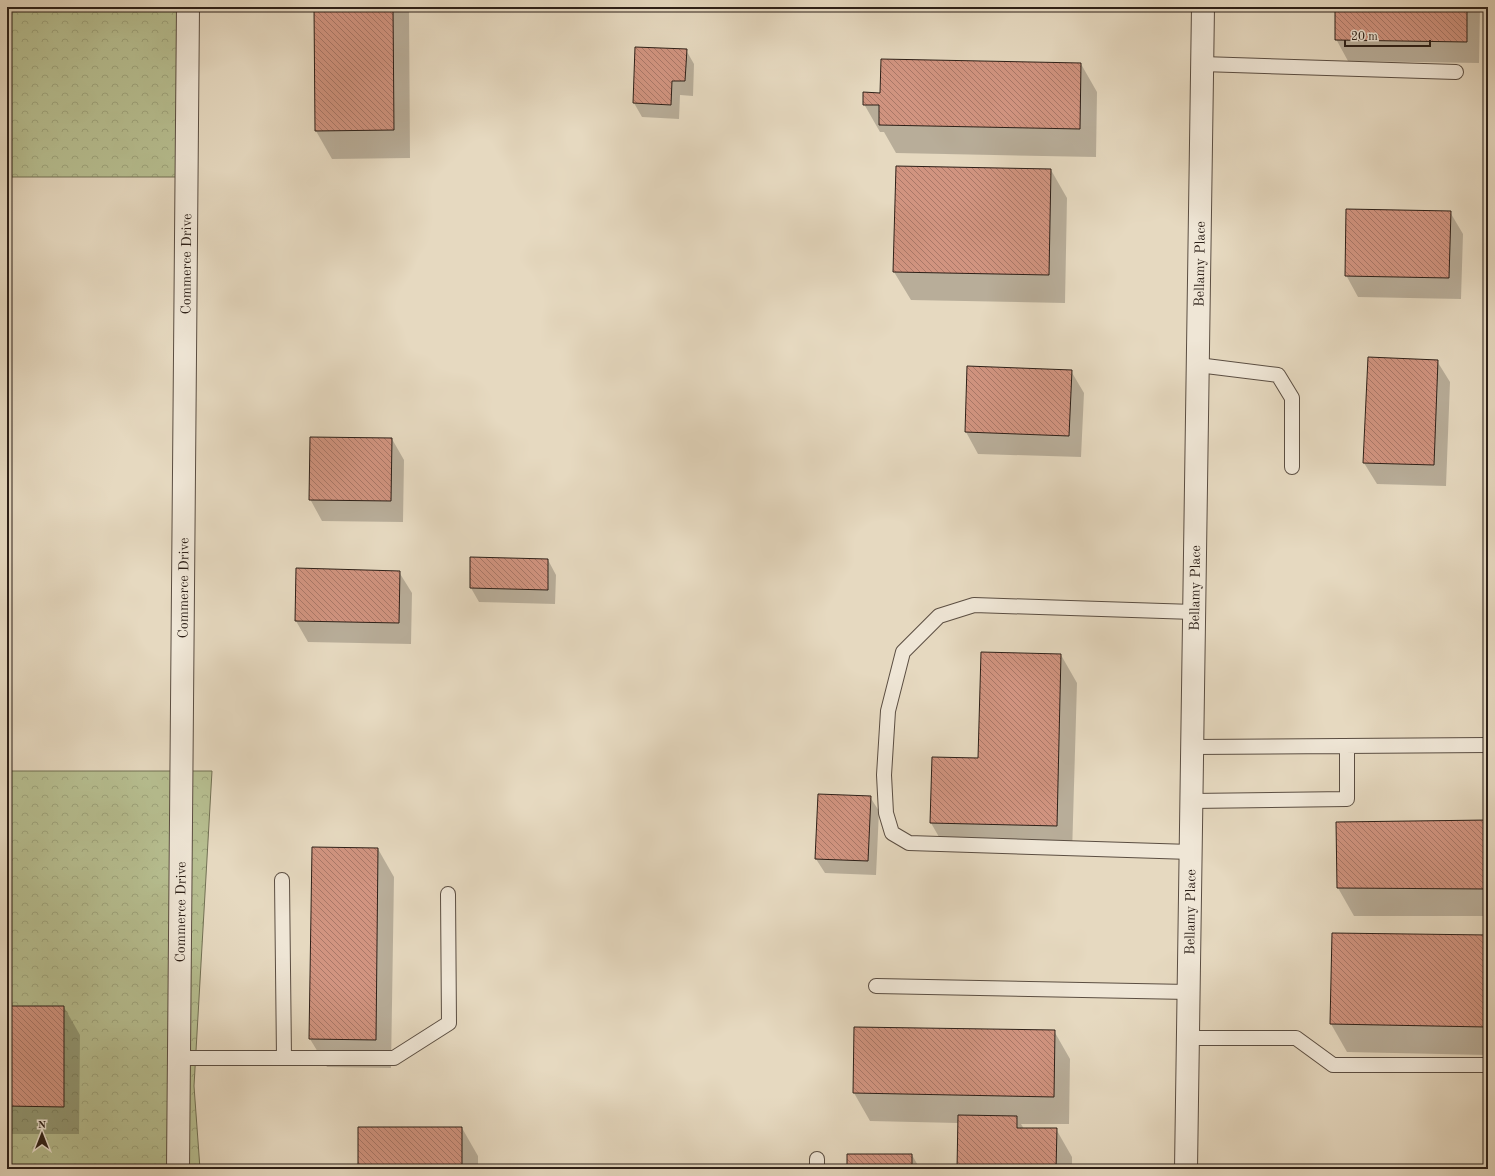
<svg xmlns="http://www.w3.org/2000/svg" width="1495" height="1176" font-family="'Old Standard TT',serif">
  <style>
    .forest { fill: url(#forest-crowns); stroke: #727054 }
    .shadow { fill: #0003 }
    .building { fill: url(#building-back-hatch); stroke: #2d2018 }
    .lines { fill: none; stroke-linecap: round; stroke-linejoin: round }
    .service-casing { stroke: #5b4e42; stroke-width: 16 }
    .minor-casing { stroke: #5b4e42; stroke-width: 24 }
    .service { stroke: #efe6d6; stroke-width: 14 }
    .minor { stroke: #efe6d6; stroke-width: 22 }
    .labels { text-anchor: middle; stroke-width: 3.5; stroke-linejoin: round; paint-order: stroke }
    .street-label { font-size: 14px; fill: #2d2018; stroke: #efe6d6 }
  </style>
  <defs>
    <pattern id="forest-crowns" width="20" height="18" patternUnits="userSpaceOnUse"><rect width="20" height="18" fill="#b7bf91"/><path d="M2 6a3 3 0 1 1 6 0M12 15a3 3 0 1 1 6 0" fill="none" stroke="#9ea47c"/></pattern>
    <pattern id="building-back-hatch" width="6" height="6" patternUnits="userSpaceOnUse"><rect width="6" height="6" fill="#d19480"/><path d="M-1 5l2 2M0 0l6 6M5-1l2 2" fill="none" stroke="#aa7868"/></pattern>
  </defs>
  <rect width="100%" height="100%" fill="#e6d9c0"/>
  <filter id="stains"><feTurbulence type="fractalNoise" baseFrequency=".005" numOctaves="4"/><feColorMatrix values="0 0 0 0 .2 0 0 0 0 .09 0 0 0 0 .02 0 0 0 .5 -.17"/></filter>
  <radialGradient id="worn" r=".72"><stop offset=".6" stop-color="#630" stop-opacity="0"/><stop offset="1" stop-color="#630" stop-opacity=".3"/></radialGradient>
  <path class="forest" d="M7,7h175l-6,170h-169z
    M7,771h205l-18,315 6,83h-193z"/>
  <path class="shadow" d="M315,7h94l1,151 -78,1 -16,-28z
    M1336,7h144l-1,56 -131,-2 -12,-22z
    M686,50l8,14 -1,32 -13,-1 -1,24 -37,-2 -8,-14z
    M1081,64l16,28 -1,65 -200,-4 -12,-21h-4l-16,-28 17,-10z
    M1051,170l16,28 -2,105 -154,-3 -17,-28z
    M1450,212l13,22 -2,65 -103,-2 -12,-22z
    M1437,361l13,21 -4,104 -69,-2 -13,-21z
    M968,367l103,4 13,22 -3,64 -103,-3 -12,-22z
    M392,439l12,21 -1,62 -81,-1 -12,-22z
    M548,560l8,15 -1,29 -76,-2 -8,-14z
    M399,572l13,21 -1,51 -103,-2 -12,-21z
    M1061,655l16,28 -5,171 -125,-3 -16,-28z
    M870,797l9,14 -3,64 -51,-2 -9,-14z
    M1488,821v95h-134l-16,-28 -1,-65z
    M313,848l65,1 16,28 -3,191 -64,-1 -17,-28z
    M1333,934l154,2 1,119 -141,-3 -16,-28z
    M7,1007h57l16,28 -1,99h-72z
    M855,1028l199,3 16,28 -1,65h-48l3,5h32l16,28v12h-114v-46l-88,-2 -16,-28z
    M462,1128l16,28v13h-119z
    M912,1155l8,14h-72z"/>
  <path class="building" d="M314,7h79l1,123 -79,1z
    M1335,7h132v35l-132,-2z
    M635,47l52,2 -2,32h-13l-1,24 -38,-2z
    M881,59l200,4 -1,66 -201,-4v-20h-16v-13l17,1z
    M896,166l155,3 -2,106 -156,-3z
    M1346,209l105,2 -2,67 -104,-2z
    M1368,357l70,3 -4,105 -71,-2z
    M967,366l105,4 -3,66 -104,-4z
    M310,437l82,1 -1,63 -82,-1z
    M470,557l78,2v31l-78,-2z
    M296,568l104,3 -1,52 -104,-2z
    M981,652l80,2 -4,172 -127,-3 2,-66 46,1z
    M818,794l53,2 -3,65 -53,-2z
    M1488,820v69l-151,-1 -1,-66z
    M312,847l66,1 -2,192 -67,-1z
    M1332,933l156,2 -2,92 -156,-3z
    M7,1006h57v101l-57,-1z
    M854,1027l201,3 -1,67 -201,-4z
    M958,1115l59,1v12h40l-1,41h-99z
    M358,1127h104v42h-104z
    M847,1154h65v15h-65z"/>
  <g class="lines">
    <g class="service-casing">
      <path id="service" d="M1202,64l254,8
        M1198,365l80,10 14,23v69
        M1192,747l296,-2
        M1191,801l156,-2v-53
        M1191,852l-282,-9 -17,-10 -6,-20 -2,-38 4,-64 15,-59 36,-36 35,-11 220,7
        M876,986l313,6
        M1188,1038h108l37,27h155
        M179,1058h105l-2,-178
        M284,1058h110l55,-35 -1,-129
        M817,1159v10"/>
    </g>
    <g class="minor-casing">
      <g id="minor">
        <path id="s1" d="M178,1169l10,-1162"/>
        <path id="s2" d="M1186,1169l17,-1162"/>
      </g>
    </g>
    <use href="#service" class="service"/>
    <use href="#minor" class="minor"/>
  </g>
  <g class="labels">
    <g class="street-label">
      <text dy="5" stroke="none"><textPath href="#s1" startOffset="905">Commerce Drive</textPath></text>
      <text dy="5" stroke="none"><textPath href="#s2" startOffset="905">Bellamy Place</textPath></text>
      <text dy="5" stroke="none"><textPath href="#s1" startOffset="581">Commerce Drive</textPath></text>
      <text dy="5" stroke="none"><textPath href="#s2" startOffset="581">Bellamy Place</textPath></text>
      <text dy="5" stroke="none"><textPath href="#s1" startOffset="257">Commerce Drive</textPath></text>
      <text dy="5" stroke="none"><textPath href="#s2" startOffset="257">Bellamy Place</textPath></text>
    </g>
  </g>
  <rect width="1495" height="1176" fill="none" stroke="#e6d9c0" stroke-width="24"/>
  <rect x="8" y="8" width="1479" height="1160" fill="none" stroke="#2d2018" stroke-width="2"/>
  <rect x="12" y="12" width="1471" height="1152" fill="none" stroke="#2d2018"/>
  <g transform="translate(42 1134)" stroke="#efe6d6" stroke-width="3" paint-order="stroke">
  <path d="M0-3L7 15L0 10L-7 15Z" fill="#2d2018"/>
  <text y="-6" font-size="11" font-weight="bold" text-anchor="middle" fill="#2d2018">N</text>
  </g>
  <path d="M1345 40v6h85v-6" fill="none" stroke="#2d2018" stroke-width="2"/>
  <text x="1351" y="40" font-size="12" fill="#2d2018" stroke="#efe6d6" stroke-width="3" paint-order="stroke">20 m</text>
  <rect width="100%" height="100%" filter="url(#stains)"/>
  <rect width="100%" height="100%" fill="url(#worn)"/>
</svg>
